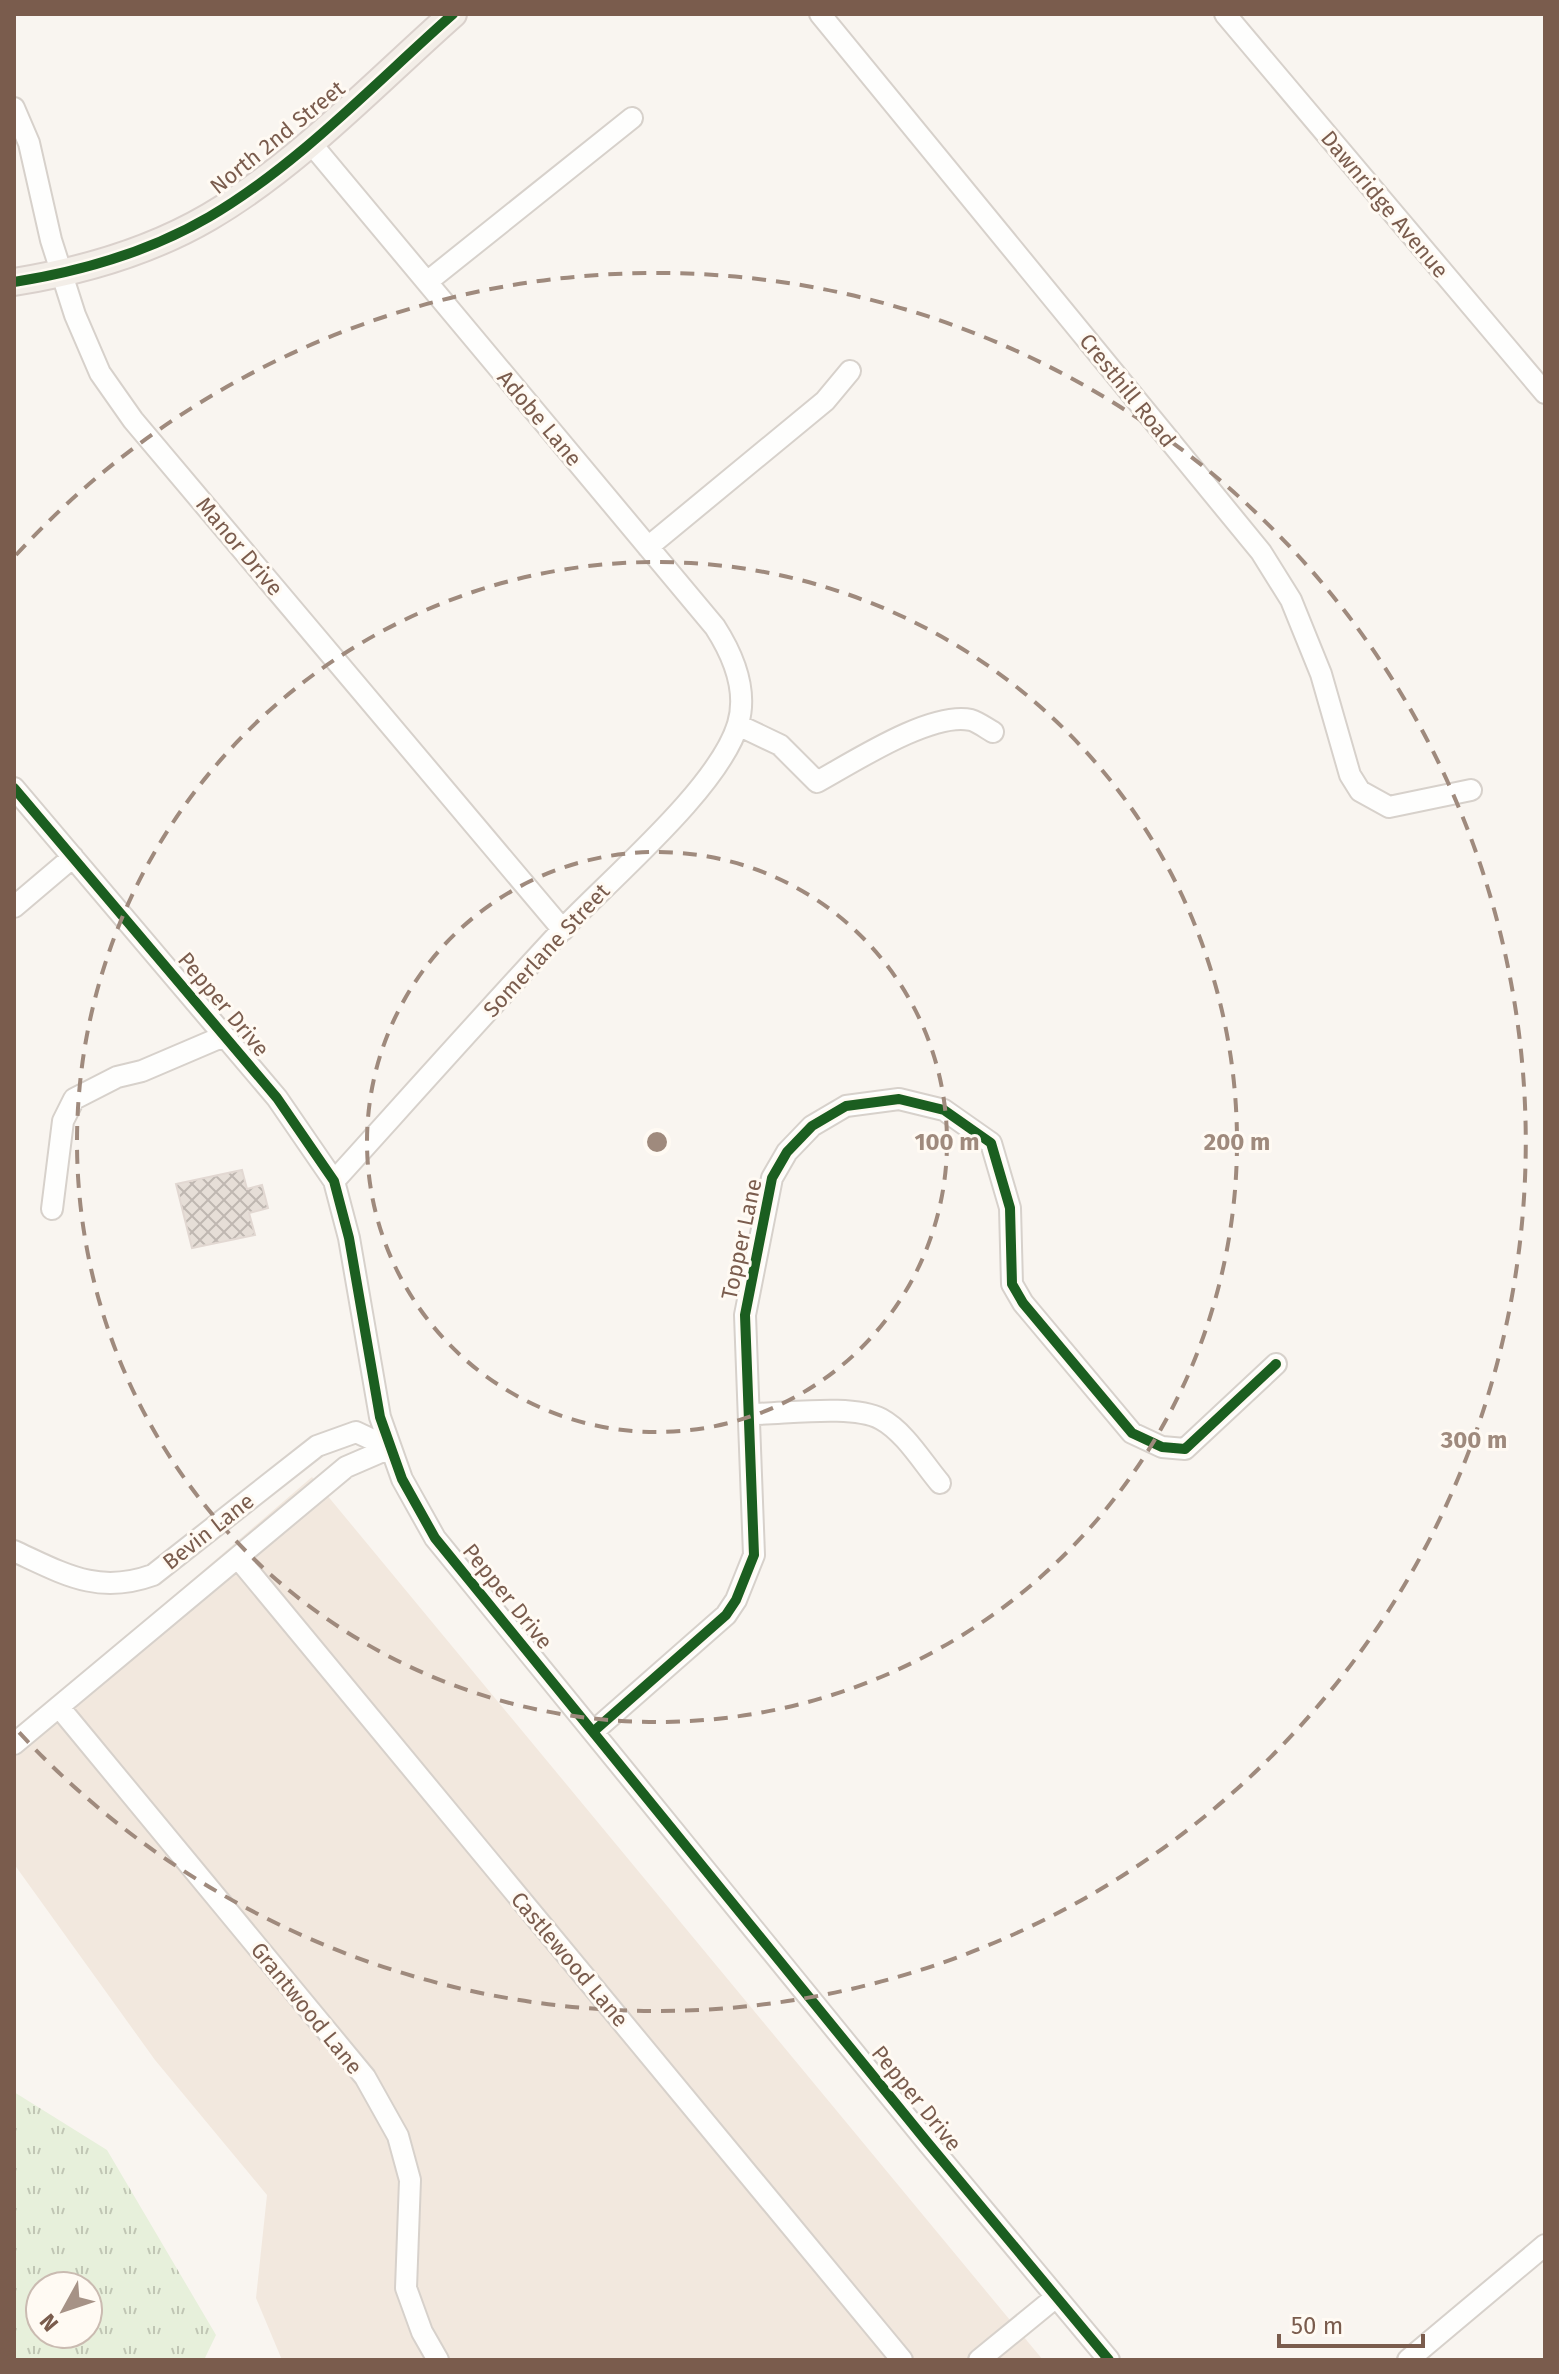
<svg xmlns="http://www.w3.org/2000/svg" width="1559" height="2374" font-family="'Fira Sans',sans-serif">
  <style>
    .residential { fill: #f2e8de }
    .grass { fill: url(#grass-tufts); fill-rule: evenodd }
    .building { fill: url(#building-cross-hatch); stroke: #e2d8d2; stroke-width: 2 }
    .lines { fill: none; stroke-linecap: round; stroke-linejoin: round }
    .minor-casing { stroke: #d7d1cb; stroke-width: 24 }
    .major-casing { stroke: #dad1cc; stroke-width: 30 }
    .minor { stroke: #fefefd; stroke-width: 20 }
    .major { stroke: #f3eee8; stroke-width: 26 }
    .cycleway-casing { stroke: #fffaf3; stroke-width: 15 }
    .cycleway { stroke: #1b5e20; stroke-width: 10 }
    .ring { fill: none; stroke: #9f8a7d; stroke-width: 4; stroke-dasharray: 14 10 }
    .labels { text-anchor: middle; stroke-width: 6; stroke-linejoin: round; paint-order: stroke }
    .street-label { font-size: 22px; fill: #7a5c4d; stroke: #fffaf3 }
    .centre { fill: #9f8a7d; stroke: #fffaf3; stroke-width: 4 }
    .ring-label { font-size: 24px; text-anchor: middle; font-weight: bold; fill: #9f8a7d; stroke: #fffaf3; stroke-width: 6; stroke-linejoin: round; paint-order: stroke }
  </style>
  <defs>
    <pattern id="grass-tufts" width="24" height="20" patternUnits="userSpaceOnUse" patternTransform="scale(2)"><rect width="24" height="20" fill="#e7f0db"/><path d="M3 7l-1-3M5 7V3M7 7l1-3M15 17l-1-3M17 17v-4M19 17l1-3" fill="none" stroke="#c0c6b4"/></pattern>
    <pattern id="building-cross-hatch" width="8" height="8" patternUnits="userSpaceOnUse" patternTransform="scale(2)"><rect width="8" height="8" fill="#e6ded7"/><path d="M0 0l8 8M0 8l8-8" fill="none" stroke="#bfb7b1"/></pattern>
  </defs>
  <rect width="100%" height="100%" fill="#f9f5f0"/>
  <path class="residential" d="M312,1477l731,883h-761l-26,-62 11,-103 -112,-135 -141,-196v-131z"/>
  <path class="grass" d="M14,2092l93,58 109,185 -12,25h-190zM40,2286h48v48h-48z"/>
  <path class="building" d="M242,1170l5,19 15,-4 6,23 -19,5 6,22 -63,13 -16,-64z"/>
  <g class="lines">
    <g class="minor-casing">
      <path id="minor" d="M820,14l441,538 30,48 30,74 29,101 10,16 29,16 82,-17
        M1225,14l320,379
        M14,108l15,35 22,97 24,75 25,58 33,47 430,510
        M309,141l406,486c18,28 33,63 23,97 -19,64 -128,155 -176,206 -77,83 -152,167 -228,251
        M427,282l205,-164
        M648,547l177,-146 25,-30
        M738,725l42,20 37,37c35,-19 114,-71 154,-62 7,2 15,8 22,12
        M14,788l263,310 57,83 15,57 31,179 22,62 33,59 492,604 182,218
        M14,907l59,-50
        M52,1209l11,-88 11,-22 43,-22 25,-6 82,-35
        M751,1414c35,0 101,-10 130,5 24,13 42,44 59,64
        M14,1551c50,23 84,44 139,24l164,-129 39,-14 34,16
        M238,1558l664,802
        M59,1707l306,370 33,59 12,44 -4,108 16,44 16,28
        M594,1731l132,-116 10,-15 18,-45 -9,-240 27,-137 15,-26 25,-26 34,-20 53,-7 45,11 47,33 19,65 2,76 11,19 109,130 30,14 23,2 91,-85
        M14,1744l332,-277 44,-19
        M979,2360l77,-63
        M1408,2360l137,-115"/>
    </g>
    <g class="major-casing">
      <path id="major" d="M14,282c69,-11 135,-30 195,-65 89,-52 167,-135 244,-203"/>
    </g>
    <use href="#minor" class="minor"/>
    <use href="#major" class="major"/>
    <g class="cycleway-casing">
      <path id="cycleway" d="M14,282c69,-11 135,-30 195,-65 89,-52 167,-135 244,-203
        M14,788l263,310 57,83 15,57 31,179 22,62 33,59 492,604 182,218
        M594,1731l132,-116 10,-15 18,-45 -9,-240 27,-137 15,-26 25,-26 34,-20 53,-7 45,11 47,33 19,65 2,76 11,19 109,130 30,14 23,2 91,-85"/>
    </g>
    <use href="#cycleway" class="cycleway"/>
  </g>
  <g class="ring">
    <circle cx="657" cy="1142" r="290"/>
    <circle cx="657" cy="1142" r="580"/>
    <path d="M16 555A869 869 0 1 1 16 1729"/>
  </g>
  <g class="labels">
    <g class="street-label">
      <text transform="translate(277 137) rotate(-39)" y="8">North 2nd Street</text>
      <text transform="translate(1385 204) rotate(50)" y="8">Dawnridge Avenue</text>
      <text transform="translate(1128 390) rotate(51)" y="8">Cresthill Road</text>
      <text transform="translate(540 418) rotate(50)" y="8">Adobe Lane</text>
      <text transform="translate(240 546) rotate(50)" y="8">Manor Drive</text>
      <text transform="translate(546 950) rotate(-47)" y="8">Somerlane Street</text>
      <text transform="translate(224 1004) rotate(50)" y="8">Pepper Drive</text>
      <text transform="translate(741 1239) rotate(-78)" y="8">Topper Lane</text>
      <text transform="translate(208 1531) rotate(-38)" y="8">Bevin Lane</text>
      <text transform="translate(508 1596) rotate(51)" y="8">Pepper Drive</text>
      <text transform="translate(570 1959) rotate(50)" y="8">Castlewood Lane</text>
      <text transform="translate(307 2008) rotate(51)" y="8">Grantwood Lane</text>
      <text transform="translate(917 2098) rotate(51)" y="8">Pepper Drive</text>
    </g>
  </g>
  <circle cx="657" cy="1142" r="12" class="centre"/>
  <g class="ring-label">
    <text x="947" y="1150">100 m</text>
    <text x="1237" y="1150">200 m</text>
    <text x="1474" y="1448">300 m</text>
  </g>
  <rect width="1559" height="2374" fill="none" stroke="#7a5c4d" stroke-width="32"/>
  <g transform="translate(64 2310) rotate(230)"><circle r="38" fill="#fffaf3" stroke="#cabbb1" stroke-width="2"/>
  <path d="M0-6L14 30L0 20L-14 30Z" fill="#a69286"/>
  <text y="-12" font-size="22" font-weight="bold" text-anchor="middle" fill="#7a5c4d">N</text>
  </g>
  <path d="M1279 2334v12h144v-12" fill="none" stroke="#7a5c4d" stroke-width="4"/>
  <text x="1291" y="2334" font-size="24" fill="#7a5c4d" stroke="#fffaf3" stroke-width="6" paint-order="stroke">50 m</text>
</svg>
